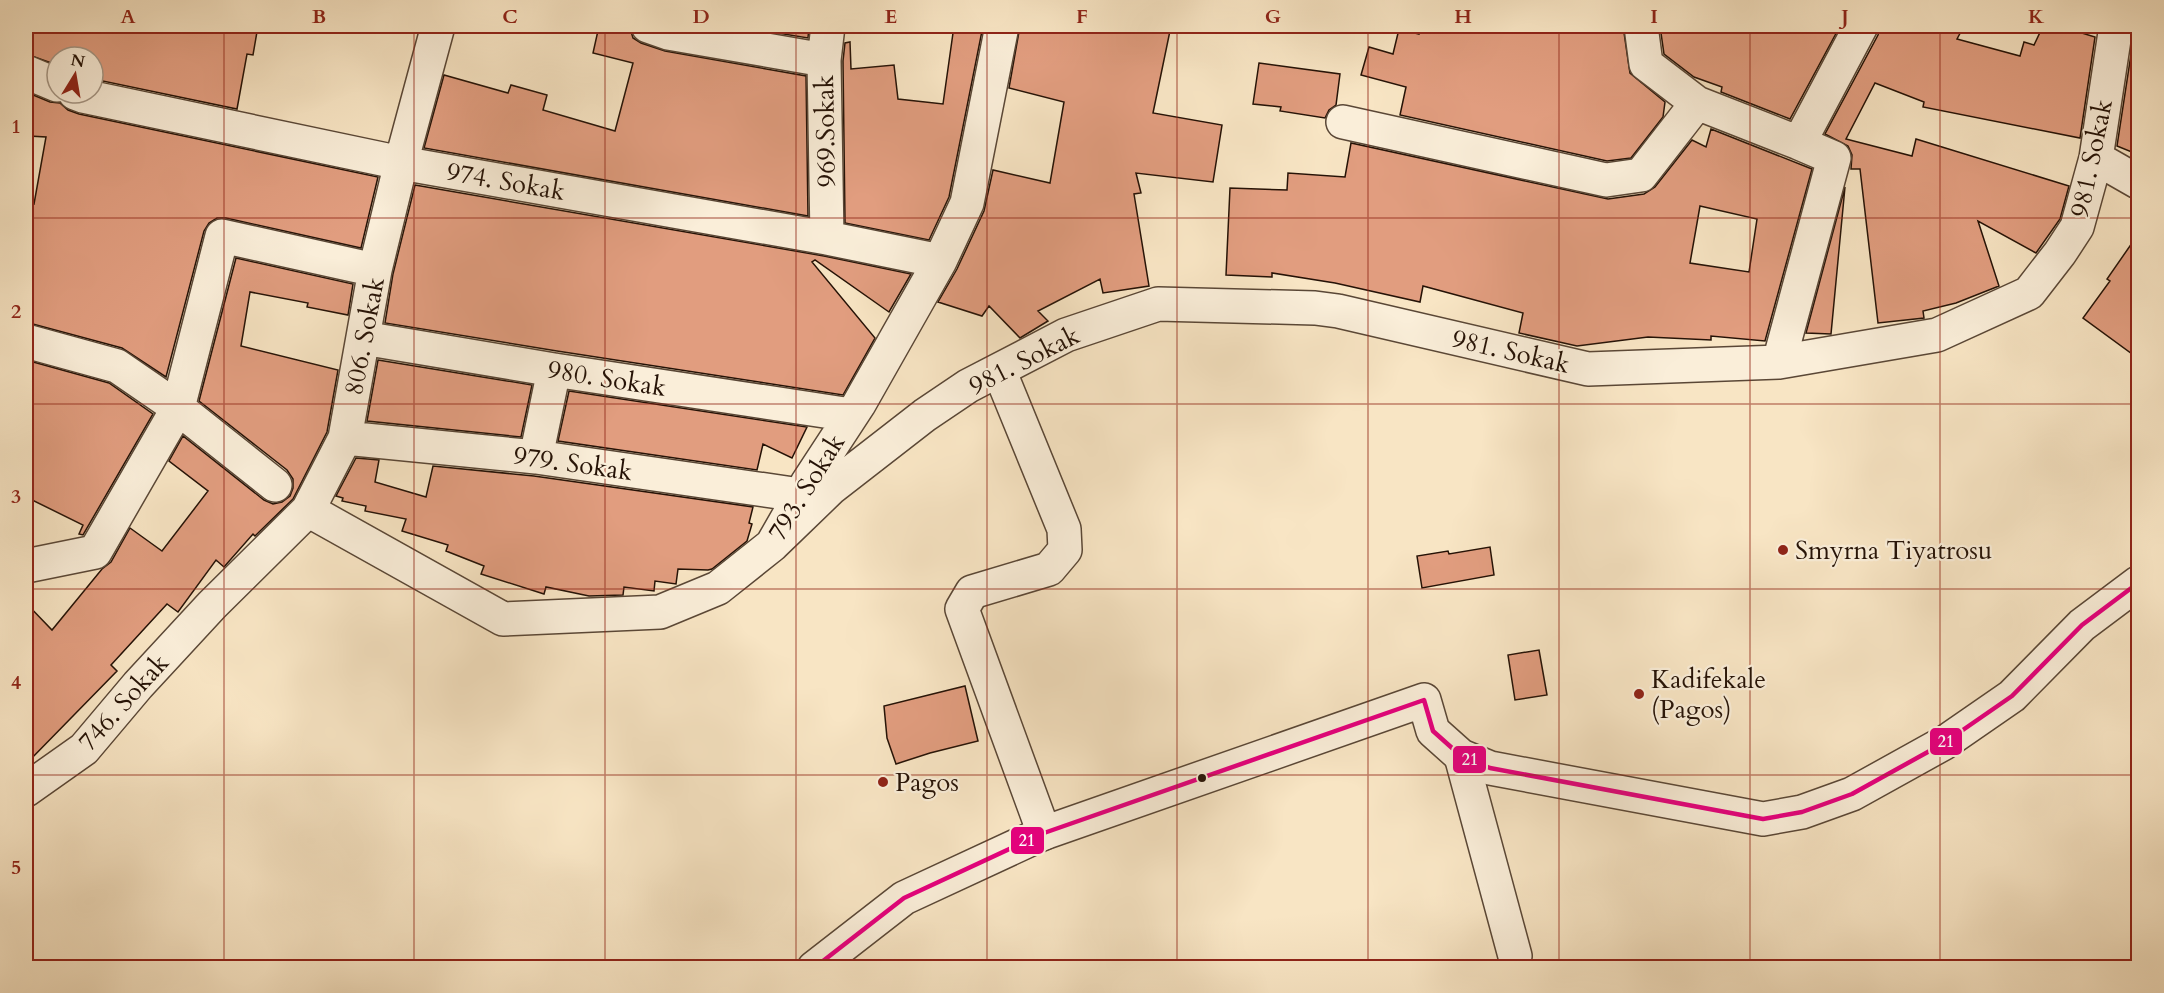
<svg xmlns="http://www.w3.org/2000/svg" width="2164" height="993" font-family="Cardo,serif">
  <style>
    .building { fill: #e19d7f; stroke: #251206; stroke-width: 1.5; fill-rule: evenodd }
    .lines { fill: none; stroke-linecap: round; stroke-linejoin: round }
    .minor-casing { stroke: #5a4736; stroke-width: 36 }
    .tertiary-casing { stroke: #5a4736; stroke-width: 36 }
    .minor { stroke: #faeed9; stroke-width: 33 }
    .tertiary { stroke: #faeed9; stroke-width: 33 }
    .bus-1-casing { stroke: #faeed9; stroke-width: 9 }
    .bus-1 { stroke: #e5007d; stroke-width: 4.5 }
    .grid { fill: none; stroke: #8f2418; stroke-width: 1.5; stroke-opacity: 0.55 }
    .poi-dot { fill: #8f2418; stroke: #faeed9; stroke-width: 2 }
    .bus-dot { fill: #251206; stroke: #faeed9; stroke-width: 2 }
    .labels { text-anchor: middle; stroke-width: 4.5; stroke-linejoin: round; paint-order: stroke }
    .street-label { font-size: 26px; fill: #251206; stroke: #faeed9 }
    .poi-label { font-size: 26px; fill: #251206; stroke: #faeed9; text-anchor: start }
    .line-badge { stroke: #faeed9; stroke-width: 2 }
    .badge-label { font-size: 16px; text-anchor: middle; font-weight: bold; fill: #fff }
    .neatline { fill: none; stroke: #8f2418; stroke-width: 2 }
    .grid-label { font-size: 20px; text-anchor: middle; font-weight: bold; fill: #8f2418 }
  </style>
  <rect width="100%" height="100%" fill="#f8e5c4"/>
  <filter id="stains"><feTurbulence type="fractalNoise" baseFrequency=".00333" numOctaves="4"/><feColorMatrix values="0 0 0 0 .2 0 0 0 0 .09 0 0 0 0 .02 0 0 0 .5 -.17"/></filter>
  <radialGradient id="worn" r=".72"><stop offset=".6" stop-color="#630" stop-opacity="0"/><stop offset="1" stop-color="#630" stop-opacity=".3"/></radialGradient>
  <path class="building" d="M38,26h220l-5,29 -6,-1 -10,55 -144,-30v-22h-36v8l-31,-11v-15z
    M599,26l31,2 3,10 8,5 24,8 141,25 2,140 -384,-68 20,-73 64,18 3,-8 36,10 -4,15 72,21 18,-68 -40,-10z
    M735,26h74l-1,12z
    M954,26h29l-34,171 -20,43 -84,-17 -2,-162 2,-18 5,-1 1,27 43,-4 4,34 45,5z
    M1020,26h151l-18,87 69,12 -9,57 -77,-9 5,20 -7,1 15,92 -46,7 -3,-14 -62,32 10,10 -28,17 -31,-32 -7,10 -44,-14 19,-33 27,-58 9,-41 57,13 14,-81 -55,-14z
    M1422,26h201l7,47 35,29 -2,15 -32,41 -24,3 -207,-46 6,-28 -45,-12 8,-28 24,7 6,-25 20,5z
    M1660,26h180l-50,93 -69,-27 1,-5 -28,-10 -30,-23z
    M1880,26h84l-7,13 63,17 4,-14 10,3 9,-19h16l36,11 -15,101 -157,-31 1,-5 -49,-19 -29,56 66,17 4,-17 153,47 -9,33 -24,34 -58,-32 21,65 -43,17 -33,8 1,7 -46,5 -18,-154h-9l1,-14 -4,-9 -23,-12 53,-99z
    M2132,48l7,2v105l-22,-9z
    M1259,63l81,11 -4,31 -7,5 -4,8 -45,-7 1,-4 -28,-3z
    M26,92l24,10 10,1 8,7 11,4 299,63 -17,71 -135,-30h-9l-8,5 -5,8 -38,146 -44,-29 -93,-25 4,-14 -7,-3v-104l8,2 12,-67 -17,-1 2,-36 -5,-2z
    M1711,129l101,40 -47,172 -54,-5v4l-63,-3 -71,9 -58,-13 4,-20 -100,-27 -3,16 -85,-19 -63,-10v4l-46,-2 4,-87 57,2 1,-17 57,4 6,-34 257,56 36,-5 11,-7 37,-47 14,7zM1700,206l57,13 -8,53 -59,-9z
    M415,185l409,71 87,18 -22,38 -74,-52 -3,2 63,76 -32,57 -286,-44 -172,-28 8,-49z
    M1845,187l-14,147 -25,-1z
    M2139,233v126l-56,-41 27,-37 -3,-2z
    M236,258l117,26 -5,31 -41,-8 1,-4 -58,-11 -9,54 97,24 -11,62 -34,67 -38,37 -2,-2 -29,33 -8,-7 -38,52 -11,-8 -56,61 6,6 -91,93v-161l26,27 50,-61 9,-7 19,-34 32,23 46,-60 -39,-30 14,-25 81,64 9,4 9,-2 8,-6 3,-8v-9l-6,-9 -88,-69z
    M26,360l83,23 44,31 -70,121 -4,-1 4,-9 -57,-28z
    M378,360l154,25 -11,52 -154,-16z
    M569,391l238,36 -15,31 -29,-14 -6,26 -199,-29z
    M356,458l23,2 -4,22 51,15 7,-31 101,10 219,31 -4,16 3,1 -5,17 -35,28 -4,1 -30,-1 -2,15 -21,-3 -1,10 -30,-4 -1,8 -34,1 -43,-9 -2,7 -63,-20 3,-8 -38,-15 2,-6 -46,-14 4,-12 -41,-8 1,-5 -24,-5 1,-3 -7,-2z
    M1490,547l4,28 -72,13 -5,-32 31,-5 1,3z
    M1539,650l8,45 -32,5 -7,-45z
    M965,686l13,55 -48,12 -34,11 -9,-26 -3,-32z"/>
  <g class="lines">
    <g class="minor-casing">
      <path id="minor" d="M648,26l20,7 156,27
        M1641,26l5,38 51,39 102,40 62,-117
        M26,72l31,13
        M75,93l8,3 318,67 426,75 113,23
        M1343,122l263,58 35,-5 56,-72
        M2096,158l42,24
        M827,238l-3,-178 4,-34
        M363,338l191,32 297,45
        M26,341l91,25 61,42 97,77
        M1779,362l55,-204 -35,-15
        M999,370l65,159 1,21 -16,19 -77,23 -10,17 82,224
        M345,438l191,19 264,38
        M536,457l18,-87
        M308,510l195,109 157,-7 58,-24 54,-43 36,-63 51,-78 81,-143 27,-58 35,-177
        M772,545l59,-57 94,-73 43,-29 98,-51 92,-31 157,4 23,3 250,58 191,-7 158,-27 92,-42 31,-40 17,-26 19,-69 20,-132
        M26,566l69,-14 83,-144 44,-172 153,34
        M1461,756l54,200
        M26,790l58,-41 54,-64 74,-80 96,-95 37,-72 30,-168 26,-107 37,-137"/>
    </g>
    <g class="tertiary-casing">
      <path id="tertiary" d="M814,968l90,-70 140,-65 380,-133 9,31 28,25 29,12 273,51 39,-7 50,-18 92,-51 68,-47 70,-71 56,-42"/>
    </g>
    <use href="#minor" class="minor"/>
    <use href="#tertiary" class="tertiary"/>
    <g class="bus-1-casing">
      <path id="bus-1" d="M814,968l90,-70 140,-65 380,-133 9,31 28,25 29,12 273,51 39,-7 50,-18 92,-51 68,-47 70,-71 56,-42"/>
    </g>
    <use href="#bus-1" class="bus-1"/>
  </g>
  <path class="grid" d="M224,26v942M414,26v942M605,26v942M796,26v942M987,26v942M1177,26v942M1368,26v942M1559,26v942M1750,26v942M1940,26v942M26,218h2112M26,404h2112M26,589h2112M26,775h2112"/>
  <g class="poi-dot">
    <circle cx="1783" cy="550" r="6"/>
    <circle cx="1639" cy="694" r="6"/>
    <circle cx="883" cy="782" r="6"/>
  </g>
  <circle class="bus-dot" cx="1202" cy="778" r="5"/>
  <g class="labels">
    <g class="street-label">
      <text transform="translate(825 131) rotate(-91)" y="9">969.Sokak</text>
      <text transform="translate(2091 158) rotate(-78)" y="9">981. Sokak</text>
      <text transform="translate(506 181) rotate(10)" y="9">974. Sokak</text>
      <text transform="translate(364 336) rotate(-79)" y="9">806. Sokak</text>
      <text transform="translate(1511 351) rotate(13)" y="9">981. Sokak</text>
      <text transform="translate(1024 360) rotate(-27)" y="9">981. Sokak</text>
      <text transform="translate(607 378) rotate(9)" y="9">980. Sokak</text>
      <text transform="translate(573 463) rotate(8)" y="9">979. Sokak</text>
      <text transform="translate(806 487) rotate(-58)" y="9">793. Sokak</text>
      <text transform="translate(123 702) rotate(-48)" y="9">746. Sokak</text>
    </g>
    <g class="poi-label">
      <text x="1795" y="559">Smyrna Tiyatrosu</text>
      <text x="1651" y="688">Kadifekale<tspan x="1651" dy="30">(Pagos)</tspan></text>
      <text x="895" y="791">Pagos</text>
    </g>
  </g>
  <g class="line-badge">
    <rect x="1929" y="727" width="34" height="29" rx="6" fill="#e5007d"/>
    <rect x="1452" y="745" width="35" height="29" rx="6" fill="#e5007d"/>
    <rect x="1010" y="826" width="35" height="29" rx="6" fill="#e5007d"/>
  </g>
  <g class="badge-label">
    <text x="1946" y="747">21</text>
    <text x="1470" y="765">21</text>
    <text x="1027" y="846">21</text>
  </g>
  <rect width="2164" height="993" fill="none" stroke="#f8e5c4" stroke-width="66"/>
  <g transform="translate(75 75) rotate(11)"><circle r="28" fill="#faeed9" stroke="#a59685" stroke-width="1.5"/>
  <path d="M0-4.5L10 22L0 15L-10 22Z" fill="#8f2418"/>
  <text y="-9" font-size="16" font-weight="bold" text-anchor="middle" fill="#251206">N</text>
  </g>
  <rect x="33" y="33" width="2098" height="927" class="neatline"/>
  <g class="grid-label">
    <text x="128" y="23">A</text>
    <text x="319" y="23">B</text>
    <text x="510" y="23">C</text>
    <text x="701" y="23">D</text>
    <text x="891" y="23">E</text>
    <text x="1082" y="23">F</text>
    <text x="1273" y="23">G</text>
    <text x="1463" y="23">H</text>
    <text x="1654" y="23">I</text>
    <text x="1845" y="23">J</text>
    <text x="2036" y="23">K</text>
    <text x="16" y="133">1</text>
    <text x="16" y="318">2</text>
    <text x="16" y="503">3</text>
    <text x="16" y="689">4</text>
    <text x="16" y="874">5</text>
  </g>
  <rect width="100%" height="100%" filter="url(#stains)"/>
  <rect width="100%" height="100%" fill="url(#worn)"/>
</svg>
